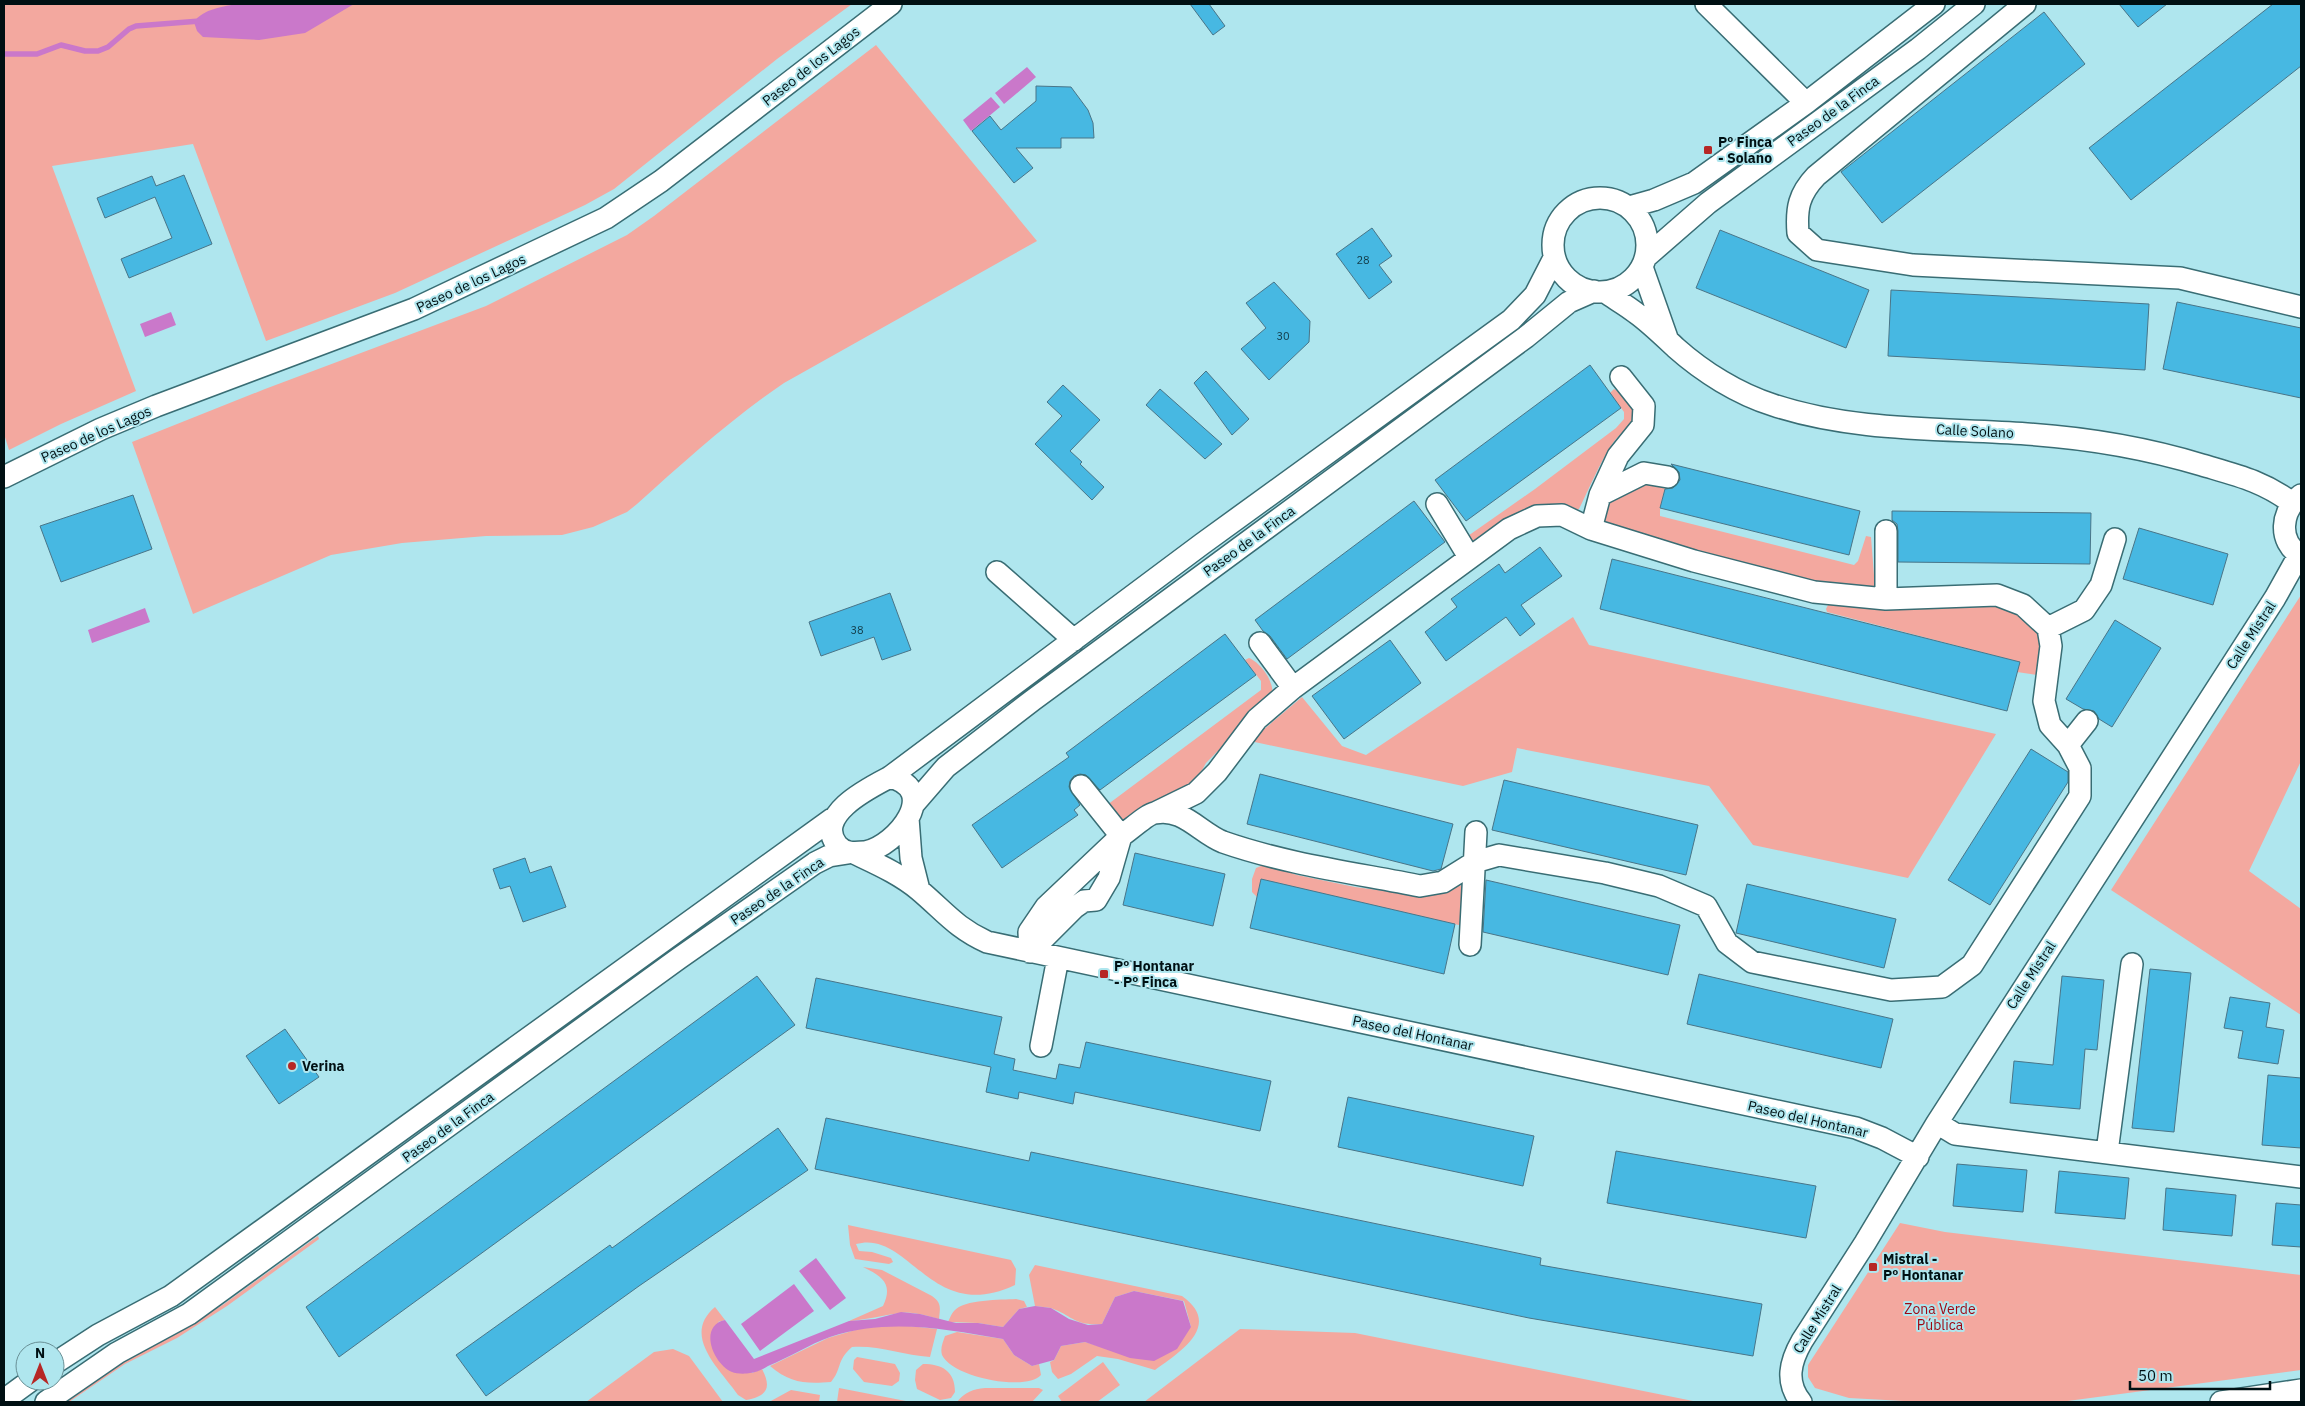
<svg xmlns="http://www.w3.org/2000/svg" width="2305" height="1406" font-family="'IBM Plex Sans',sans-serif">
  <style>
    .green { fill: #f3a89f }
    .water { fill: #ca78ca }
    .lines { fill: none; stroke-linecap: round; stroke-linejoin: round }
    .stream { stroke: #ca78ca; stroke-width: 5.5 }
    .building { fill: #47b8e2; stroke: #497588 }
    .minor-casing { stroke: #396d74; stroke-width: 24 }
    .minor { stroke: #fff; stroke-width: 21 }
    .poi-dot { fill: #b62725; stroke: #afe6ee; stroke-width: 2 }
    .labels { text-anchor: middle; stroke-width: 4; stroke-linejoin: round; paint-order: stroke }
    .number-label { font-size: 11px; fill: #123a47 }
    .street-label { font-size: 14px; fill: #001013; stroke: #afe6ee }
    .poi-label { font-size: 14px; font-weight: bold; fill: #001013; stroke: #afe6ee; text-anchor: start }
    .park-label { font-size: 14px; fill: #9e0712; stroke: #afe6ee }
  </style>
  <rect width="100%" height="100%" fill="#afe6ee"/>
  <path class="green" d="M4,4h848l-75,55 -163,130 -29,16 -190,88 -129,48 -73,-197 -141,22 84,225 -75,33 -52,26 -5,-16z
    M876,45l161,196 -253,142c-53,36 -100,79 -147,121l-10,8 -34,15 -31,8 -76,1 -84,7 -71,12 -138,59 -61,-172 133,-53 221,-83 141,-71 27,-19z
    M1614,389c8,4 24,20 19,31 -4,8 -15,15 -20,23 -14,21 -23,44 -34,66 -9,6 -40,-1 -55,2 -14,2 -38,23 -51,31h-6l-2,-4 70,-49 81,-61 8,-9v-7l-14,-19z
    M1643,484h23l-6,24v8l194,49 4,-4 8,-25 5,1 4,51 -60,-6 -64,-15 -146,-41 -3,-5 7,-18z
    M2301,595v166l-52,110 52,38v106l-190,-125z
    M2000,602l31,17 14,24 -7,32 -21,-3 3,-10 -193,-50 -1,-3 2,-4h6l57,5z
    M1573,617l16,28 407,89 -88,144 -155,-33 -44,-59 -192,-38 -5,24 -49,14 -213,-45 52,-44 40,49 24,9z
    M1249,658c12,5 26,24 23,38l-66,67c-18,36 -42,29 -72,49 -5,4 -9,8 -15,12l-12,-19 154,-115v-9l-16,-21z
    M1261,866h10l26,9 58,12 52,7 56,-9v41l-202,-47 -4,18 -5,-5v-13l4,-11z
    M1900,1223l45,9 356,43v95l-241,32h-138l-73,-4 -34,-10 -7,-11v-12z
    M848,1225l163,35 5,9 -1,16c-85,40 -105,-56 -159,-41l3,7 13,1 19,6 2,4 -4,2 -34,-5 -5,-14z
    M318,1236l1,3 -92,67 -50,32 -52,26 -56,38h-7l55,-38 58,-29 49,-31z
    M1035,1265l147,31c41,29 -2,56 -27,74l-37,-11 -21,-3 -26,18 -13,5 -6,-7 -2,-10 4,-2 7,-14 24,-4 23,7 83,-22 -7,-26 -50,-10 -19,6 -13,27c-28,2 -29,-8 -51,-16 -4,-1 -11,-1 -16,-2l-6,-31z
    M863,1267l19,3 50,26c10,7 8,12 7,23 -12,-3 -26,-8 -39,-6 -17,2 -34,7 -51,8l34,-15c11,-23 -2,-30 -20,-39z
    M1016,1299l8,2 3,6 -8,2 -16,18 -25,-4 -30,-1c2,-4 3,-8 6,-11 10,-12 47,-11 62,-12z
    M715,1307l10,13 -7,2 34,51 10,-4c10,19 5,27 -16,31l-8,-5c-18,-26 -57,-59 -23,-88z
    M900,1325l37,4 -7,28c-27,-2 -52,-12 -78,-10 -16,14 -10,22 -21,35 -26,2 -41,1 -61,-16l58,-28 34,-10z
    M1240,1329l115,4 343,69h-554z
    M957,1332l46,7 11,16 18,11 7,-2 2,11c-16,17 -89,2 -99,-20 -2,-7 1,-13 3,-19z
    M673,1349l16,7 34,46h-137l68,-50z
    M857,1357l38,7 5,9 -1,8 -7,5 -28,-4 -11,-13 1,-9z
    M1103,1362l17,23 -23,17h-35l-4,-6z
    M923,1364c19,0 32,7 32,28l-4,6 -11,2 -23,-11 -2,-9 1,-10z
    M839,1388l72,14h-74z
    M985,1388h54l4,2 -11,12h-75c8,-10 16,-13 28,-14z
    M791,1390l29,5 -1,7h-50z"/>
  <path class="water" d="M239,4h115l-49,29 -46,7 -56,-3 -6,-6 -3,-9c9,-13 30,-16 45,-18z
    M1027,67l9,10 -32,27 -9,-11z
    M991,97l9,10 -29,24 -8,-11z
    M171,312l5,13 -31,12 -5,-13z
    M145,608l5,14 -58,21 -4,-13z
    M816,1258l30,40 -16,12 -31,-39z
    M794,1284l20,27 -54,40 -19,-27z
    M1134,1291l49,10 8,26 -14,22 -23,12 -24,-3 -45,-16 -24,4 -7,14 -22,6 -18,-11 -11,-16c-60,-10 -114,-21 -173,-2 -20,7 -42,21 -62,29 -5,3 -12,7 -18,7 -4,1 -14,1 -18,-1 -19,-8 -34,-46 -7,-52l29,39 95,-38 26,-2 26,-7 19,2 36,9h22l25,4 16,-18 16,-3 16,2 18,11 19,6 14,-1 13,-27z"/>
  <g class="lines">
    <path class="stream" d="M4,54h33l24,-9 24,6h13l10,-4 21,-18 7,-3 64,-5"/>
  </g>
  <path class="building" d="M1190,4h19l16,22 -12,9z
    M2119,4h48l-29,23z
    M2273,4h28v62l-170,134 -42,-52z
    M2044,12l41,52 -203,159 -41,-51z
    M1036,86l35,1 17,23 5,13 1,15h-33v10h-45l17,20 -19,15 -42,-52 18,-15 11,14 35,-29z
    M184,175l28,69 -83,34 -8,-19 51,-21 -17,-41 -50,21 -8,-20 55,-22 4,10z
    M1372,228l20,28 -13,9 13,17 -23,17 -33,-45z
    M1720,230l149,60 -23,58 -150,-60z
    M1274,282l36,39 -1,21 -40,38 -28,-31 25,-21 -20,-25z
    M1891,290l258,14 -4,66 -257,-14z
    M2177,302l124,26v70l-138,-29z
    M1590,365l31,43 -155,113 -31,-41z
    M1206,371l43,48 -17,16 -38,-52z
    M1063,385l37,35 -30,31 12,11 -2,2 24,23 -12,13 -57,-56 27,-28 -15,-14z
    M1160,389l62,55 -17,15 -59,-54z
    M1671,464l189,47 -11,44 -189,-47 5,-19 8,-1 7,-8 -1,-8z
    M133,495l19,54 -91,33 -21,-56z
    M1414,501l31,41 -158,117 -17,-23 -7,-5 -8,-11z
    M1892,511l199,2 -1,51 -192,-2v-31l-1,-7 -5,-4z
    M2139,528l89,26 -15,51 -90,-26z
    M1540,547l22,29 -41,29 14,19 -15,12 -14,-19 -60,44 -21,-29 32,-25 -6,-8 48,-35 6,9z
    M1612,559l408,103 -13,49 -407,-102z
    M890,593l21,57 -29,10 -8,-23 -53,19 -12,-34z
    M2115,620l46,28 -49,79 -13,-8 -5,-8 -11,-2 -17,-10z
    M1225,634l31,41 -156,115 -14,-15 -6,-1 -6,2 -4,5 -1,6 11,18 -6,5 4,5 -76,53 -30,-43 97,-68 -3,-4z
    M1390,640l31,43 -77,56 -32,-43z
    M2031,749l37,23v10l-78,123 -42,-25z
    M1260,774l193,50 -12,45 -8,2 -186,-47z
    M1504,780l194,45 -12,50 -194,-45z
    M1135,853l90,21 -12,52 -90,-21z
    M525,858l5,15 21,-7 15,41 -43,15 -13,-36 -10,3 -7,-20z
    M1261,879l194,45 -11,50 -194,-46z
    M1486,880l194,45 -12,50 -185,-43z
    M1747,884l149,35 -12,49 -148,-35z
    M2150,969l41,4 -17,159 -42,-4z
    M1699,974l194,45 -12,49 -194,-44z
    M757,976l38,49 -456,332 -33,-50z
    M2062,976l42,4 -7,70 -12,-1 -5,60 -70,-6 4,-42 39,4z
    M816,978l186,39 -8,37 21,5 -2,11 43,9 3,-15 21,4 6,-26 185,39 -11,50 -185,-39 -2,12 -54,-12 -1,7 -32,-7 5,-25 -185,-39z
    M2230,997l40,6 -4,24 18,3 -6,34 -40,-6 5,-27 -19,-3z
    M285,1029l34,48 -40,27 -33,-48z
    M2268,1075l33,3v70l-39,-3z
    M1348,1097l186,39 -11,50 -185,-39z
    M826,1118l203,43 2,-9 510,106 -1,7 222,39 -9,52 -224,-38 -714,-149z
    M778,1128l30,42 -169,116 -153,110 -30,-41 154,-110 2,3z
    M1616,1151l200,35 -10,52 -199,-35z
    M1957,1164l70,6 -4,42 -70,-6z
    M2059,1171l70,7 -4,41 -70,-6z
    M2166,1188l70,7 -4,41 -69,-6z
    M2276,1203l25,2v42l-29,-2z"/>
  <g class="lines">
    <g class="minor-casing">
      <path id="minor" d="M1706,4l100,99
        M2025,4l-209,172c-17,18 -20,32 -18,57l19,17 96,15 267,13 121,29
        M1553 245a47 47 0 1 1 94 0a47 47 0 1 1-94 0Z
        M1629,207l25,-7 40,-17 112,-80 128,-99
        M1646,257l62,-54 210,-154 56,-45
        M1642,267l25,71
        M1605,292c10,7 21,13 31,21 14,10 27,23 40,35 27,24 62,46 97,57 81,27 170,23 254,29 59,4 119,14 175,31 34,10 61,16 90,38
        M4,477l97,-48 55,-23 258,-97 192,-91 55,-37 230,-177
        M1600,495l44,-22 24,4
        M2301,495c-20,16 -24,46 0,61
        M1437,504l32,53
        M1591,529l9,-34 18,-39 25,-31 1,-19 -23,-29
        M997,572l77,68
        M1886,599v-68
        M2048,628l36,-18 17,-25 14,-46
        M1260,643l33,45
        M2068,745l19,-24
        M890,777c51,13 7,69 -25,75 -11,1 -20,2 -28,-7 -23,-30 32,-57 53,-68l312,-233 309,-224 24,-25 19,-37
        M1081,786l40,50c8,-5 26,-22 34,-23 28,-6 45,20 68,29 63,22 132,31 197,44l23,-4 32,-20 24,-7 106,18 54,13 47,20 21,37 25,19 139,28 51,-3 30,-22 108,-169v-28l-12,-23 -18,-20 -6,-24 7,-55 -3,-18 -25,-23 -26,-10 -111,4 -72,-7 -120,-31 -103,-32 -29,-14 -25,1 -28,13 -216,159 -36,31 -40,53 -21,21 -41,20
        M914,804l32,-37 87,-67 493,-363 43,-35 25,-11
        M908,818l3,40 8,32
        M1121,836l-12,42 -13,22 -12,1 -10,7 -44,44 -1,-20 17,-25z
        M854,853c23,11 46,21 65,37 25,21 37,38 68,52l869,186 26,10 36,19
        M1470,945l6,-113
        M1041,1046l17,-88
        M1937,1123l18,11 346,43
        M2107,1152l25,-188
        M55,1363l43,-28 73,-39 661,-477
        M4,1400l26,-19
        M46,1402l71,-49 72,-39 489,-355 137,-96 14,-7 19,-3
        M1801,1402c-16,-20 -11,-40 1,-61l63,-98 72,-120 338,-525 24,-43
        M2221,1402l80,-12"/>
    </g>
    <use href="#minor" class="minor"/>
  </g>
  <g class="poi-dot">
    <rect x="1703" y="145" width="10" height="10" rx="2.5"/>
    <rect x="1099" y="969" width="10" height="10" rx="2.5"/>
    <circle cx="292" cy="1066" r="5"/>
    <rect x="1868" y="1262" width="10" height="10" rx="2.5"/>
  </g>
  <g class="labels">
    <g class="number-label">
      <text x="1363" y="264">28</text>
      <text x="1283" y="340">30</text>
      <text x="857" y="634">38</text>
    </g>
    <g class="street-label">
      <text transform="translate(811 66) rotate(-38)" y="5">Paseo de los Lagos</text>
      <text transform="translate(1833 111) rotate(-36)" y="5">Paseo de la Finca</text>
      <text transform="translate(471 283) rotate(-25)" y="5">Paseo de los Lagos</text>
      <text transform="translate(1975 431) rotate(3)" y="5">Calle Solano</text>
      <text transform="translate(96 434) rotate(-24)" y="5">Paseo de los Lagos</text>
      <text transform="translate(1249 541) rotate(-36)" y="5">Paseo de la Finca</text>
      <text transform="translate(2251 635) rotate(-57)" y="5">Calle Mistral</text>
      <text transform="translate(777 891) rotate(-34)" y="5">Paseo de la Finca</text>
      <text transform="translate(2031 975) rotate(-57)" y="5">Calle Mistral</text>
      <text transform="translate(1413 1033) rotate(12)" y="5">Paseo del Hontanar</text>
      <text transform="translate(1808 1119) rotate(13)" y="5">Paseo del Hontanar</text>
      <text transform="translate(448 1127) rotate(-36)" y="5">Paseo de la Finca</text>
      <text transform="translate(1817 1319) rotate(-58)" y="5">Calle Mistral</text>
    </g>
    <g class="poi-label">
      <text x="1718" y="147">Pº Finca<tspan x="1718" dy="16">- Solano</tspan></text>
      <text x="1114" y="971">Pº Hontanar<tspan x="1114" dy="16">- Pº Finca</tspan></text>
      <text x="302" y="1071">Verina</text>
      <text x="1883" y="1264">Mistral -<tspan x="1883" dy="16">Pº Hontanar</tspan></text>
    </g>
    <g class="park-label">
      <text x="1940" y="1314">Zona Verde<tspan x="1940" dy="16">Pública</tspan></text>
    </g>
  </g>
  <rect width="2305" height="1406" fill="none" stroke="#001013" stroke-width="10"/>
  <g transform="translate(40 1366)"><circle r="24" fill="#afe6ee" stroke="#699096"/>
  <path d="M0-4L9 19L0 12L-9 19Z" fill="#b62725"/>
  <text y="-8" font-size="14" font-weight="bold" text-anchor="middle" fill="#001013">N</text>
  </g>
  <path d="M2130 1381v8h140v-8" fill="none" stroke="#001013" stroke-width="2.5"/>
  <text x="2138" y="1381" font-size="15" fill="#001013" stroke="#afe6ee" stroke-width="4" paint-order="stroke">50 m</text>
</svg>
